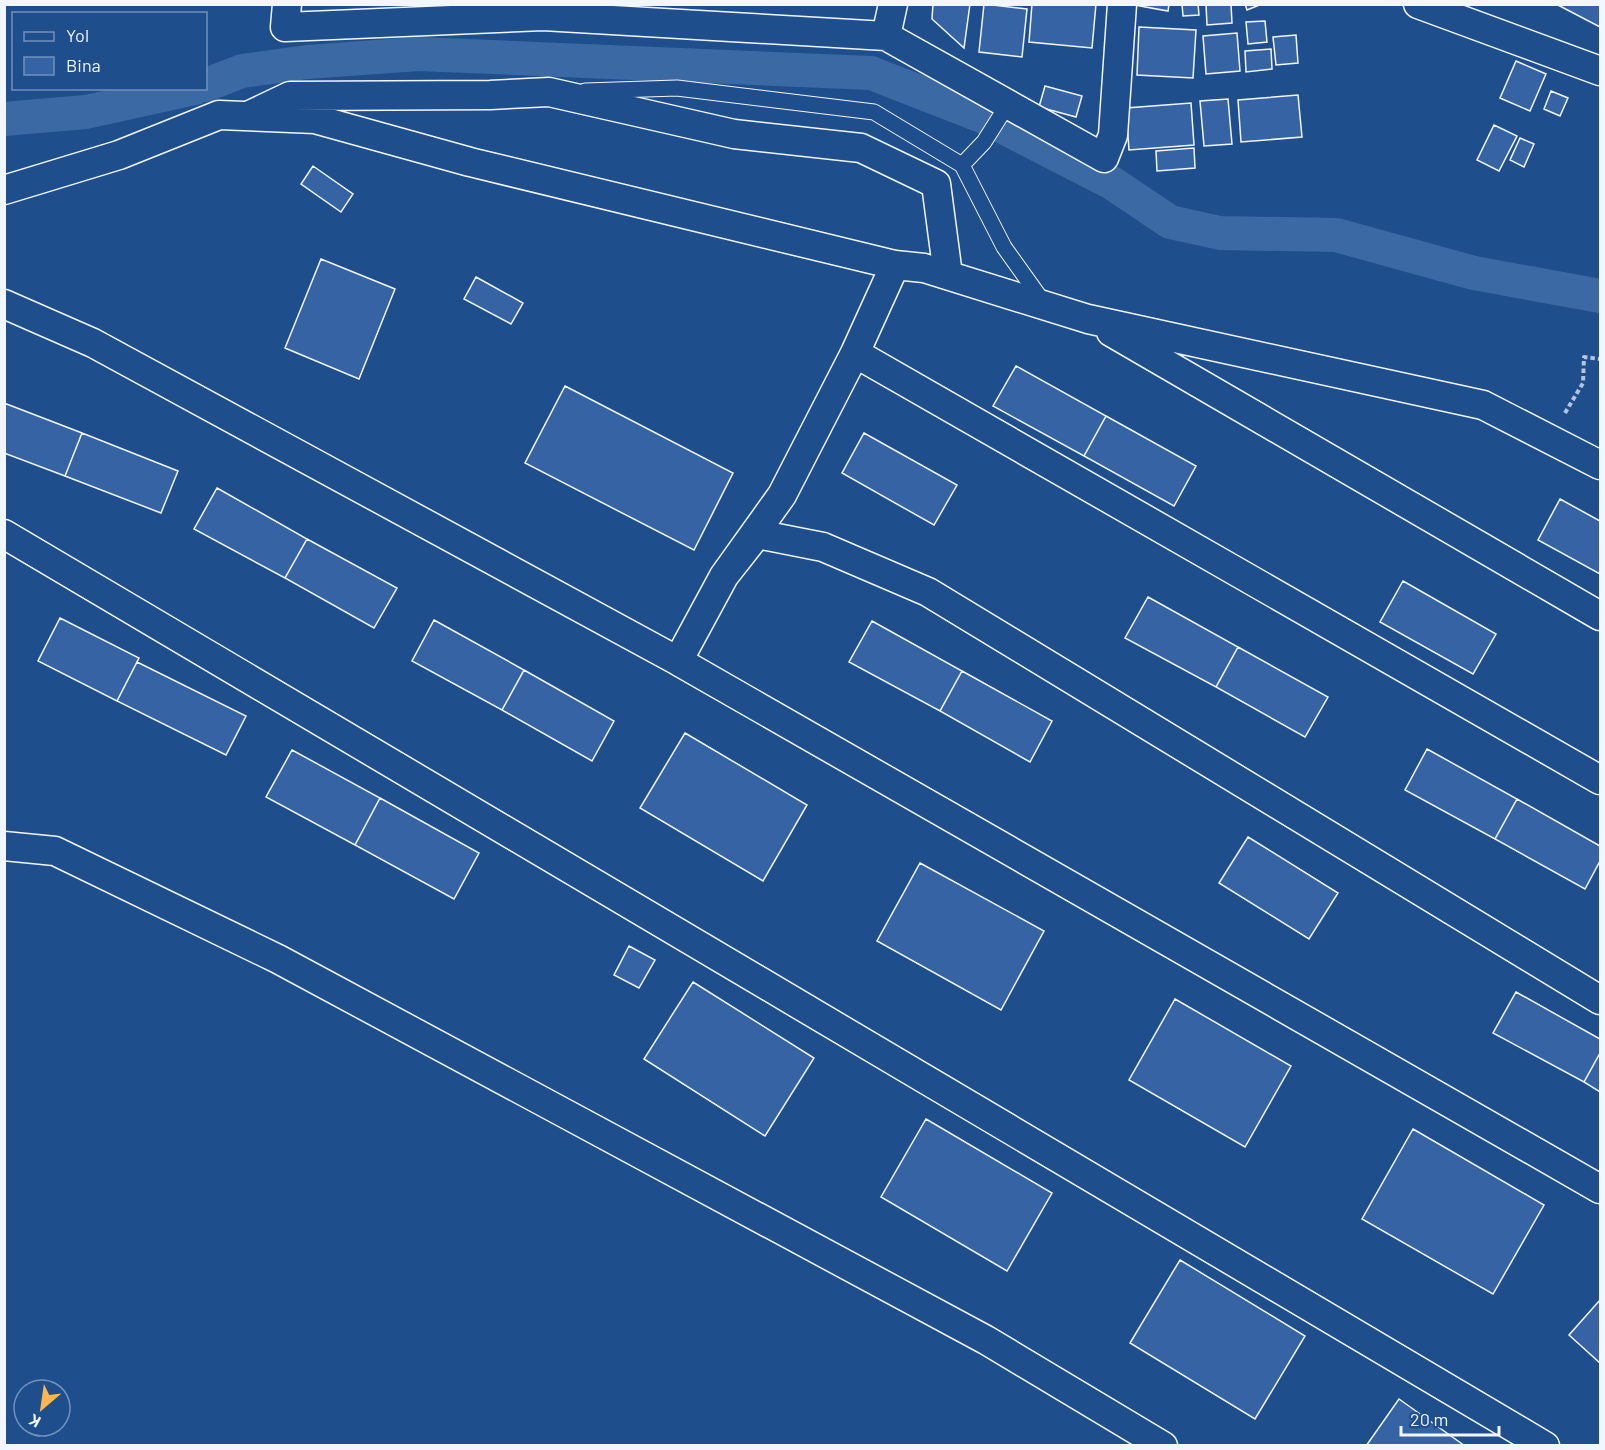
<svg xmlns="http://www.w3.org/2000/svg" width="1605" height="1450" font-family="Barlow,sans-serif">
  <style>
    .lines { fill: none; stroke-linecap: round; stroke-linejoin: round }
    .canal { stroke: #3b69a3; stroke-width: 34 }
    .building { fill: #3563a3; stroke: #f2f6ff; stroke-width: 1.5 }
    .lane-casing { stroke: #f2f6ff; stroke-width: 17 }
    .street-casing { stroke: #f2f6ff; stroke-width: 31 }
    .path { stroke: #b3c4dc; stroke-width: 4; stroke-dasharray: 4.5 3; stroke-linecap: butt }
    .lane { stroke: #1f4e8c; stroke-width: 15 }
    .street { stroke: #1f4e8c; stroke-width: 28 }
  </style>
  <rect width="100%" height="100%" fill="#1f4e8c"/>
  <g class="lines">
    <path class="canal" d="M206,85l36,-14 65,-9 111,-8 453,19 113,44 128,66 58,39 50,11 116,2 138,38 126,23
      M4,119l82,-7 109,-24"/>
  </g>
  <path class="building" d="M933,4h37l-6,44 -32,-29z
    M984,4l43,5 -5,48 -43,-5z
    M1032,4h64l-4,44 -63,-6z
    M1129,4h40l-1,7z
    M1182,4h16l1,11 -16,1z
    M1206,4h25l1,19 -25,2z
    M1245,4h17l-15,6z
    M1556,4h44v23z
    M1265,21l2,21 -19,2 -2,-22z
    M1139,27l57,3 -3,48 -56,-3z
    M1237,33l3,38 -34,3 -3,-38z
    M1296,35l2,28 -22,2 -3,-28z
    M1271,49l1,20 -26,3 -1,-21z
    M1516,61l30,13 -16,37 -30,-13z
    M1045,86l37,10 -6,21 -37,-10z
    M1551,91l17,7 -8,18 -16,-7z
    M1298,95l4,42 -61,5 -3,-42z
    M1228,99l4,45 -28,2 -4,-45z
    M1191,103l3,42 -65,5 -3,-42z
    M1494,125l23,11 -18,35 -22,-11z
    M1520,138l14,6 -10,23 -14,-7z
    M1194,148l1,20 -38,3 -1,-20z
    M313,166l40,28 -12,18 -40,-28z
    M321,259l74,30 -36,90 -74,-31z
    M476,277l47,26 -12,21 -47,-25z
    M1016,366l90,50 -22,40 -91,-50z
    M565,386l168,87 -39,77 -169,-87z
    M4,403l78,30 -17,43 -61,-23z
    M1106,416l90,50 -22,40 -90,-50z
    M82,433l96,38 -17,42 -96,-37z
    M864,433l93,52 -23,40 -92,-52z
    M217,488l90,51 -22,39 -91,-49z
    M1560,499l40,22v53l-62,-34z
    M307,539l90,49 -23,40 -89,-50z
    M1403,581l93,53 -23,40 -93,-52z
    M1148,597l90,50 -22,40 -91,-49z
    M60,618l79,40 -22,43 -79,-40z
    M434,620l90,50 -22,40 -90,-49z
    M872,621l90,50 -22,40 -91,-49z
    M1238,647l90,50 -23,40 -89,-50z
    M137,662l109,54 -20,39 -109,-54z
    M524,670l90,51 -22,40 -90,-51z
    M962,671l90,50 -22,41 -90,-51z
    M685,733l122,72 -44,76 -123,-73z
    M1427,749l90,50 -22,40 -90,-49z
    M292,750l88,48 -25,47 -89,-48z
    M380,798l99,55 -25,46 -99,-54z
    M1517,799l83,47v15l-15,28 -90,-50z
    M1248,837l90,56 -29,46 -90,-56z
    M920,863l124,68 -43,79 -124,-69z
    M629,946l26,14 -16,28 -25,-13z
    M693,982l121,76 -49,78 -121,-77z
    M1516,992l84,47v14l-16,29 -91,-49z
    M1175,999l116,67 -46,81 -116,-67z
    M1600,1053v39l-16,-10z
    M926,1119l126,74 -45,78 -126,-74z
    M1413,1129l131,76 -51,89 -131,-75z
    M1180,1260l125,76 -50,83 -125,-76z
    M1600,1300v63l-31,-28z
    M1399,1399l66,47h-99z"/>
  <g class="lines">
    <g class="lane-casing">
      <path id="lane" d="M585,91l92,-3 197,24 88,53 22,-23 24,-38
        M962,165l42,82 40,56"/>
    </g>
    <g class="street-casing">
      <path id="street" d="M287,4l-2,23 258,-11 343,20 218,122 9,-23 9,-131
        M1418,4l182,67
        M886,36l7,-32
        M250,115l40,-19 200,-1 59,-3 185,42 127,14 75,36 12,91
        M4,190l115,-35 100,-40 96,4 155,43 425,103 29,3 164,51 395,86 117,60
        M4,304l89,39 585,318 922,528
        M1111,332l489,284
        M855,353l745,427
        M4,534l1541,912
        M724,576l33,-42 66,13 105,45 672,408
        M678,661l46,-85 58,-81 73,-142 40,-88
        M4,846l51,5 223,108 708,381 177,106"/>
    </g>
    <path class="path" d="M1565,413l18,-30 1,-26 16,2"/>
    <use href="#lane" class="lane"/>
    <use href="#street" class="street"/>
  </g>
  <rect width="1605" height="1450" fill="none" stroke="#f2f6ff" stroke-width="12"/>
  <rect x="12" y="12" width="195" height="78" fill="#1f4e8c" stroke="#7391ba" stroke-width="1.5"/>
  <rect x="24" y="32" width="30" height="9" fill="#1f4e8c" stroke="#7391ba" stroke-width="1.5"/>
  <text x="66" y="42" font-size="18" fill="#f2f6ff">Yol</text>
  <rect x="24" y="57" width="30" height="18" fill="#3563a3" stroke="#7391ba" stroke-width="1.5"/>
  <text x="66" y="72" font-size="18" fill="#f2f6ff">Bina</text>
  <g transform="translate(42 1408) rotate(209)"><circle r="28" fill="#1f4e8c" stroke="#7391ba" stroke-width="1.5"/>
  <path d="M0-4.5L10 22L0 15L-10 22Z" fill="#ffb74d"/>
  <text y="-9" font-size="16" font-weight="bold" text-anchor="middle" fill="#f2f6ff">K</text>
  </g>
  <path d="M1401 1426v9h98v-9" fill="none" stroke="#f2f6ff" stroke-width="3"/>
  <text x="1410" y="1426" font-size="18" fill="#f2f6ff" stroke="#1f4e8c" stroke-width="4.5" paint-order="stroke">20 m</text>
</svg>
